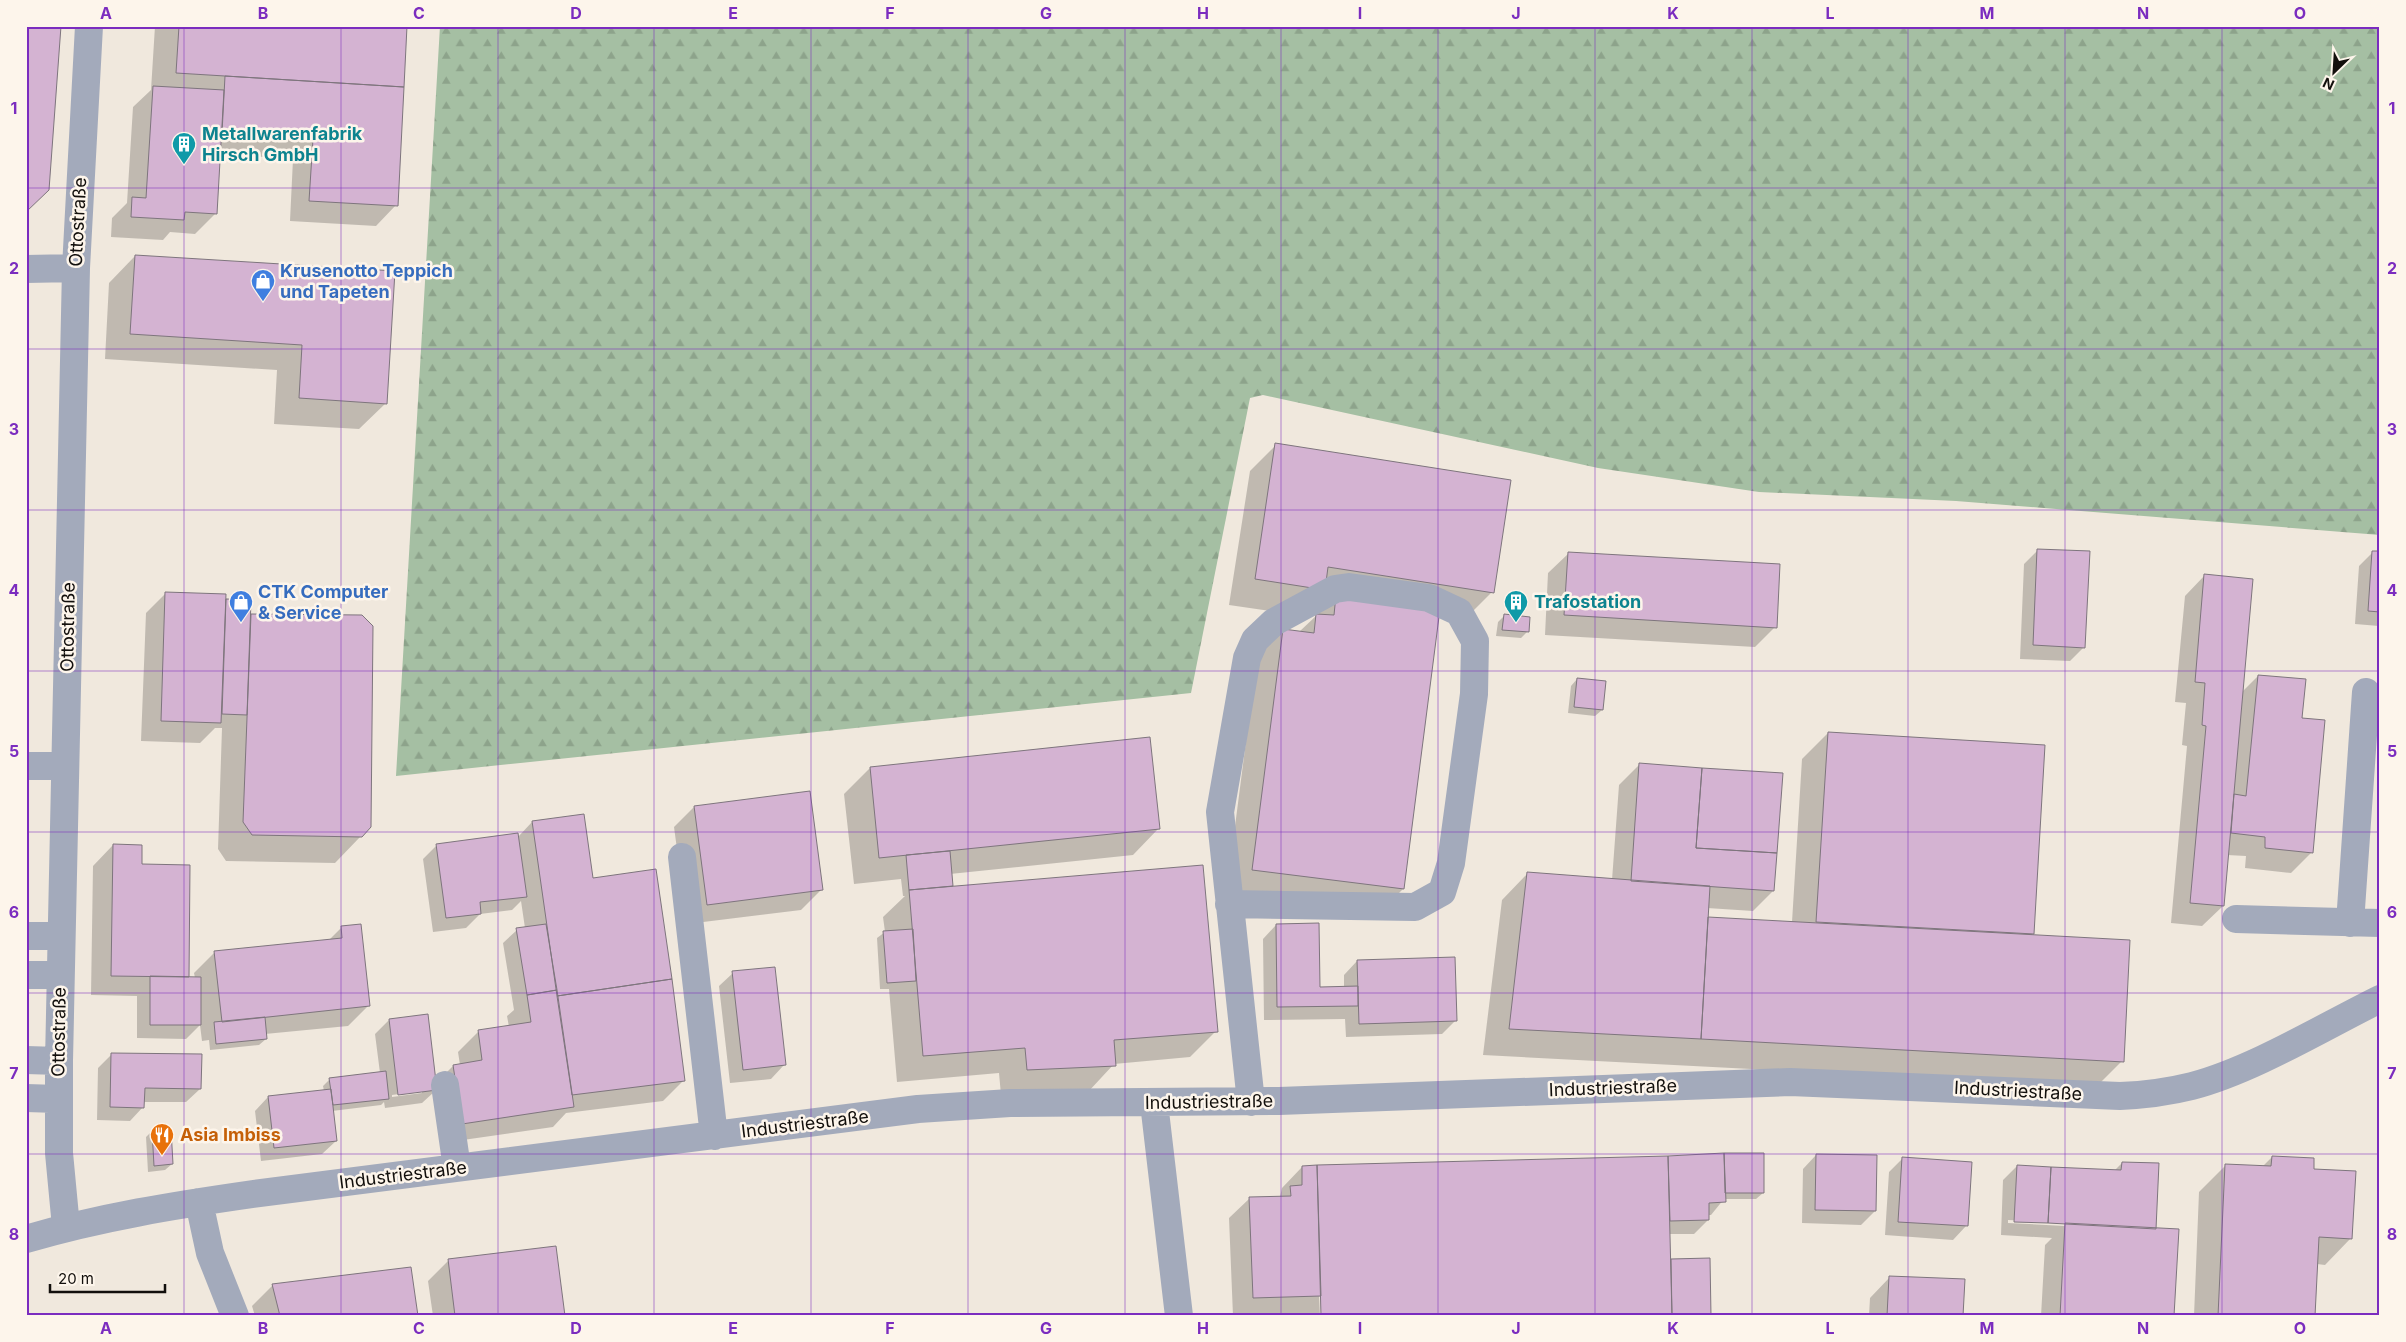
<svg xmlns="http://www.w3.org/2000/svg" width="2406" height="1342" font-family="Inter,sans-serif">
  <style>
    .forest { fill: url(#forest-firs) }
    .shadow { fill: #0003; fill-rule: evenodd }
    .building { fill: #d4b3d2; stroke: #7e757d }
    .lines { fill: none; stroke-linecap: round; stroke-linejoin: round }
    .minor { stroke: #a3aabb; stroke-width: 28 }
    .grid { fill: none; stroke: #7b2cbf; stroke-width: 1; stroke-opacity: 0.55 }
    .labels { text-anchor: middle; stroke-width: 5; stroke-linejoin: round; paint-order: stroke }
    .culture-label { font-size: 18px; font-weight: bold; fill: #0d838f; stroke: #fdf5eb; text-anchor: start }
    .street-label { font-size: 18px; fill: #120f0c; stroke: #fdf5eb }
    .shop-label { font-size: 18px; font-weight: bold; fill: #366cbe; stroke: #fdf5eb; text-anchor: start }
    .food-label { font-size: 18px; font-weight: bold; fill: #c56008; stroke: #fdf5eb; text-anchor: start }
    .neatline { fill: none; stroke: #7b2cbf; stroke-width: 2 }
    .grid-label { font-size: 16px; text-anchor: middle; font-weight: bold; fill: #7b2cbf }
  </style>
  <defs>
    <pattern id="forest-firs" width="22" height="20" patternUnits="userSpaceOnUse" patternTransform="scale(1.25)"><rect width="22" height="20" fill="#a5bfa3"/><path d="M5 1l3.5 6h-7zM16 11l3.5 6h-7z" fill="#8da38b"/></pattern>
  </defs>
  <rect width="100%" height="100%" fill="#f0e8dd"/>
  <path class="forest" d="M440,26h1940v509l-424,-34 -197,-9 -161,-24 -335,-73 -13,3 -59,295 -795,83z"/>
  <path class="shadow" d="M155,26h251l-10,179 -20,21 -86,-5 3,-62 -74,-5 -4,60 -20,20 -25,-2 -7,8 -52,-3 1,-19 15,-15 6,-96 18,-17z
    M135,256l259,16 -8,131 -27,26 -85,-5 3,-54 -172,-11 4,-76z
    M1276,445l216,147 -26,26 -28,-4 -35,275 -26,26 -151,-19 31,-240 27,-26 15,2 36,-34 -37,17 -69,-10 21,-134z
    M2038,550l46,97 -14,14 -50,-2 4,-95z
    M2373,552l7,1v92l-3,-1 2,-18 -24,-2 4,-58z
    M1569,553l206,74 -20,20 -210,-12 3,-62z
    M2205,575l37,117 16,-16 54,176 -21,21 -46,-5 1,-12 -19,-1 -4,51 -21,20 -31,-3 16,-177 -5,-1 4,-42 -11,-1 10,-106z
    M166,593l84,8 -1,14 112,2v219l-26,27 -109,-2 -8,-12 4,-121h-7l-15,15 -59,-2 5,-128z
    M1504,616l24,15 -7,7 -25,-2 2,-14z
    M1577,679l25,31 -7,6 -27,-3 3,-27z
    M1828,733l216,13 -12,189 90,126 -26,26 -613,-32 19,-155 26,-27 84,7 7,-95 20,-20 134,126 -20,20 -46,-3v10l85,4 10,-163z
    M870,768l289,60 -26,27 -183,19 1,11 -2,3 267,143 -26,26 -76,7 -26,28 -87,3 -2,-22 -102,9 -8,-93h-9l-3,-51 8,-6 -2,-15 22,-21h-2l-2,-17 -47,5 -10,-90z
    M694,807l127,83 -20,20 -114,14 -13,-97z
    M532,822l60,58 91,201 -20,20 -97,12 -13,14 -111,16 -8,-51 -12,11 -37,5 -1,-6 -3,3 -49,6 4,30 -14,13 -61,7 -6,-50 13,-14 56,-6 -1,-5 7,-7 50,-6 -5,-39 14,-14 46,64 18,-18 7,-1 -2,-13 21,-21 30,-4 -2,-11 7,-6 -11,-67 14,-13 8,-2 -4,-27 -9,9 -32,4 -14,14 -33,4 -10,-73 14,-14 81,-8zM422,1091v2l-30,4v-2z
    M113,845l28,20 45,113h9l-1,-5 20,-20 115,-13 13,-13 27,78 -21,21 -83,8 1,5 -7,6 -49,5 -1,-10 -7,1 -2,-16 -14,14 -49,-1v-42l-46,-1 2,-129z
    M1276,925l43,64 25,-1v-13l13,-14 99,59 -14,14 -96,3 -1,-18 -81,1 -1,-81z
    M733,973l51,92 -13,14 -41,4 -11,-97z
    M112,1054l88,35 -14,13h-43v5l-13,14 -33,-1 1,-52z
    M152,1131l20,33 -7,6 -17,2 -2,-35z
    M1725,1155l38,38 -7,6h-32l-13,16h-3v5l-14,14h-26l1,28 2,-2 39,56h-388v-23l-3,3 1,20h-87l-4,-98 21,-20 30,-1 2,-9 20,-21z
    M1816,1155l59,56 -14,14 -59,-2 1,-54z
    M2272,1157l79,81 -26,27 -8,-1 -3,52h-120l5,-124 27,-27 36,2z
    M1903,1158l63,68 -13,14 -68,-5 4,-63z
    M2122,1163l33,66 18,87h-132l4,-71 7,-7 -51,-3 2,-55 14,-14 97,5zM2008,1220l59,3 -2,3 -57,-3z
    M449,1260l115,56h-131l-5,-35z
    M410,1268l6,48h-161l-3,-10 20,-20z
    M1890,1277l72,39h-93l1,-18z"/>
  <path class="building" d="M26,26h35l-12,164 -23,22z
    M179,26h228l-3,61 -228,-14z
    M225,76l179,11 -6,119 -89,-5 4,-62 -91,-6z
    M153,86l71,4 -7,124 -32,-2 -1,8 -53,-3 1,-20 14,1z
    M135,255l260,16 -8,133 -88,-6 3,-53 -172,-11z
    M1275,443l236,37 -17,113 -166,-26 -3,23 -70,-11z
    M2037,549l53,2 -5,97 -52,-3z
    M2372,551h8v61l-12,-1z
    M1568,552l212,12 -3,64 -213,-13z
    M2204,574l49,5 -29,327 -34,-3 16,-177 -4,-1 3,-42 -10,-1z
    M165,592l61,2 -5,129 -60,-2z
    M1336,595l104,14 -36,280 -152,-19 31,-241 31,4 2,-19 18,1z
    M226,599l25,1 -4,115 -25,-1z
    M251,614l111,1 11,11 -2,201 -9,10 -110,-2 -9,-13z
    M1504,614l26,3 -1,15 -27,-2z
    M2258,675l48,4 -4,39 23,2 -12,133 -48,-5v-11l-34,-4 3,-39 12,2z
    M1577,678l29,3 -3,29 -29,-3z
    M1828,732l217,13 -11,189 -218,-12z
    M1150,737l10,92 -281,29 -9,-91z
    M1639,763l63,5 -6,80 81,5 -3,38 -143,-10z
    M1702,768l81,5 -6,80 -81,-5z
    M810,791l13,99 -116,15 -13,-99z
    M584,814l9,64 63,-9 16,110 -115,17 -25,-175z
    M518,833l9,64 -47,5 1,12 -35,4 -10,-74z
    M113,844l29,1v19l48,1 -1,112 -78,-1z
    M950,851l3,35 -44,4 -3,-35z
    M1203,865l15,167 -104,8 2,26 -89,4 -2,-22 -102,8 -14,-166z
    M1527,872l183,14 -9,153 -192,-10z
    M1708,917l422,23 -6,122 -423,-23z
    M1319,923l1,64 38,-1v20l-81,1 -1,-83z
    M361,924l9,82 -148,16 -8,-71 128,-13 -1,-12z
    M546,924l11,66 -30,5 -11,-67z
    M913,929l3,52 -29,2 -4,-52z
    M1455,957l2,64 -98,3 -2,-64z
    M775,967l11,98 -43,5 -11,-99z
    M150,976l51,1v48h-51z
    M672,979l13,102 -113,14 -15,-99z
    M557,990l17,117 -112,17 -9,-59 29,-5 -4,-30 53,-8 -4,-27z
    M428,1014l9,76 -39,5 -9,-76z
    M265,1017l2,22 -51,5 -2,-22z
    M111,1053l91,1 -1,35 -56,-1 -1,20 -34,-1z
    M386,1071l3,28 -56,6 -4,-27z
    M331,1089l6,52 -63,7 -6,-52z
    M171,1129l2,35 -19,2 -2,-36z
    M1724,1153h40v40h-39z
    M1724,1153l2,49 -17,1v17l-39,1 -2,-65z
    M1816,1154l61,1 -1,56 -61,-1z
    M1668,1156l4,160h-351l-4,-151z
    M2272,1156l42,2v11l42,2 -4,68 -33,-2 -4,79h-97l7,-152 46,2z
    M1902,1157l70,5 -4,64 -70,-4z
    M2122,1162l37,1 -3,66 -108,-6 3,-56 70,3z
    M1317,1165l4,131 -68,2 -4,-101 42,-1 -1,-10 12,-1v-19z
    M2017,1165l34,2 -3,56 -34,-1z
    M2065,1223l114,6 -5,87h-114z
    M556,1246l9,70h-110l-7,-57z
    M1710,1258l1,58h-39l-1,-57z
    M411,1267l7,49h-138l-8,-32z
    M1889,1276l76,3 -2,37h-76z"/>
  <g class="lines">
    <path class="minor" d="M26,269l50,-1
      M26,766h39
      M682,857l32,279
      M1229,904l186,3 27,-15 9,-29 23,-169 1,-53 -16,-29 -30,-14 -80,-11 -14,2 -61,33 -19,18 -8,18 -27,154 31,290
      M2236,919l144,4
      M2350,923l16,-231
      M26,936h35
      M26,975h34
      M26,1060l33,1
      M445,1085l12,83
      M26,1098l32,1
      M1154,1103l25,213
      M199,1202l11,51 25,63
      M66,1227l-7,-74v-92l17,-793 13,-242
      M26,1239c75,-22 150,-34 227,-45l665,-85 92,-6 269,-2 511,-19 330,14c25,-1 48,-4 72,-10 61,-16 131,-59 188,-87"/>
  </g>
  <path class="grid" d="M184,26v1290M341,26v1290M498,26v1290M654,26v1290M811,26v1290M968,26v1290M1125,26v1290M1281,26v1290M1438,26v1290M1595,26v1290M1752,26v1290M1908,26v1290M2065,26v1290M2222,26v1290M26,188h2354M26,349h2354M26,510h2354M26,671h2354M26,832h2354M26,993h2354M26,1154h2354"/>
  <defs>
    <g id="building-pin" transform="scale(1.25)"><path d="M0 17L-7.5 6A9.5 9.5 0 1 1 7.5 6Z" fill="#0f9aa8" stroke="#fdf5eb"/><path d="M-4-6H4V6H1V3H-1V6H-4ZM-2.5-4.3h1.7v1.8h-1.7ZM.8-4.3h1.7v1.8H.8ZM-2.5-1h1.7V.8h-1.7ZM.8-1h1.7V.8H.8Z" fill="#fff"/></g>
    <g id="shop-pin" transform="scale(1.25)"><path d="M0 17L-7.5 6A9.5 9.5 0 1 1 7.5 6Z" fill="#3f7fe0" stroke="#fdf5eb"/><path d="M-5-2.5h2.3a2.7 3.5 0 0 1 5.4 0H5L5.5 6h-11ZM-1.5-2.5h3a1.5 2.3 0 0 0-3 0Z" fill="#fff"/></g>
    <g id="restaurant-pin" transform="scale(1.25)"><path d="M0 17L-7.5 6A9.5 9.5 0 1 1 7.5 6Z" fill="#e8710a" stroke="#fdf5eb"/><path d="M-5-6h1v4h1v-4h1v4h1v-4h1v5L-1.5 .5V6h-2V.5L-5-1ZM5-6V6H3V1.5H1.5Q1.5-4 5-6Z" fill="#fff"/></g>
  </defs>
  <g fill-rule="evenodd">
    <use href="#building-pin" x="184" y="144"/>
    <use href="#shop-pin" x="263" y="281"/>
    <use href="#shop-pin" x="241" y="602"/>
    <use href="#building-pin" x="1516" y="602"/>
    <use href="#restaurant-pin" x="162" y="1135"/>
  </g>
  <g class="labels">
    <g class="culture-label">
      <text x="202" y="140">Metallwarenfabrik<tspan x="202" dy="21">Hirsch GmbH</tspan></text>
      <text x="1534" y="608">Trafostation</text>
    </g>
    <g class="street-label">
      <text transform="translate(78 222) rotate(-87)" y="6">Ottostraße</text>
      <text transform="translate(68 627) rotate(-89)" y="6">Ottostraße</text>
      <text transform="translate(59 1032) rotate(-89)" y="6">Ottostraße</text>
      <text transform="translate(1613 1088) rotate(-2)" y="6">Industriestraße</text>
      <text transform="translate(2018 1091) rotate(3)" y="6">Industriestraße</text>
      <text transform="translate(1209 1102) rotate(-1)" y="6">Industriestraße</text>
      <text transform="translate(805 1124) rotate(-7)" y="6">Industriestraße</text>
      <text transform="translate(403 1175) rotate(-7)" y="6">Industriestraße</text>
    </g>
    <g class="shop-label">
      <text x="280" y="277">Krusenotto Teppich<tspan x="280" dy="21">und Tapeten</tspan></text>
      <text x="258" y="598">CTK Computer<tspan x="258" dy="21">&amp; Service</tspan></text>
    </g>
    <g class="food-label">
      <text x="180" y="1141">Asia Imbiss</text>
    </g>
  </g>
  <rect width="2406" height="1342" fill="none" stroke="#fdf5eb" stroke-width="55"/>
  <g transform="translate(2334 72) rotate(205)" stroke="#fdf5eb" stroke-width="4" paint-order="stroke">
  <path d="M0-4L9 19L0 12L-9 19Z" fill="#120f0c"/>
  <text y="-8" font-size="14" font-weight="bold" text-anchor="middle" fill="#120f0c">N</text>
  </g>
  <path d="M50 1284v8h115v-8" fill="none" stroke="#120f0c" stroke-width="2.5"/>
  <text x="58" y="1284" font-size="15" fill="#120f0c" stroke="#fdf5eb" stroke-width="4" paint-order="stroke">20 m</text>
  <rect x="28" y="28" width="2350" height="1286" class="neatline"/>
  <g class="grid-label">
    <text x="106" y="19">A</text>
    <text x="263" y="19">B</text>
    <text x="419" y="19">C</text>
    <text x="576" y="19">D</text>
    <text x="733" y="19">E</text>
    <text x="890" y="19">F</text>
    <text x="1046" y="19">G</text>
    <text x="1203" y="19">H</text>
    <text x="1360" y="19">I</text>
    <text x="1516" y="19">J</text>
    <text x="1673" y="19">K</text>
    <text x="1830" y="19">L</text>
    <text x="1987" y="19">M</text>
    <text x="2143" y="19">N</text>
    <text x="2300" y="19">O</text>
    <text x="14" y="114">1</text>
    <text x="2392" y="114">1</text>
    <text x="14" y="274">2</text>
    <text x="2392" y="274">2</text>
    <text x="14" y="435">3</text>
    <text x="2392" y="435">3</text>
    <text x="14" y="596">4</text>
    <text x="2392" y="596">4</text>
    <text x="14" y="757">5</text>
    <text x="2392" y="757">5</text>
    <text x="14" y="918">6</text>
    <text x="2392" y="918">6</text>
    <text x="14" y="1079">7</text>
    <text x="2392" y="1079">7</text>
    <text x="14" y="1240">8</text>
    <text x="2392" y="1240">8</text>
    <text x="106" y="1334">A</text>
    <text x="263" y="1334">B</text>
    <text x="419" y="1334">C</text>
    <text x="576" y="1334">D</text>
    <text x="733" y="1334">E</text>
    <text x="890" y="1334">F</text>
    <text x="1046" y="1334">G</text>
    <text x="1203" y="1334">H</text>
    <text x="1360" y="1334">I</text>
    <text x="1516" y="1334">J</text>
    <text x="1673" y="1334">K</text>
    <text x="1830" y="1334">L</text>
    <text x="1987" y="1334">M</text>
    <text x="2143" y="1334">N</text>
    <text x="2300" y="1334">O</text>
  </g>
</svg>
